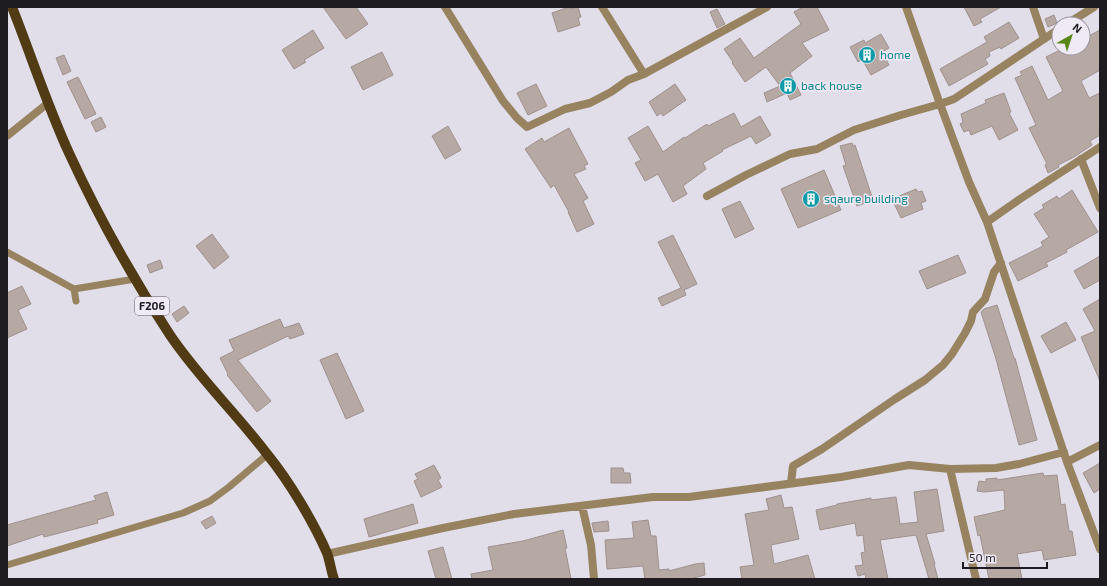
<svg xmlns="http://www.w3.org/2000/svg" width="1107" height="586" font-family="'Exo 2',sans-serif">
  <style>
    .building { fill: #b6a8a3; stroke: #9f918d }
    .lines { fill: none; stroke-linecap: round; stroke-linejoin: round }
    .service { stroke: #988361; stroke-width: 7 }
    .minor { stroke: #988361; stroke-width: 8 }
    .primary { stroke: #503b14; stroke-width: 10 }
    .labels { text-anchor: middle; stroke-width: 3; stroke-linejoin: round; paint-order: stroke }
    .shield { fill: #efeaf6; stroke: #5d5a60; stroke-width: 1 }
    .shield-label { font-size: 11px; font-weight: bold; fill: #1e1c20 }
    .culture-label { font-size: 12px; fill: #0d838f; stroke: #efeaf6; text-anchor: start }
  </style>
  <rect width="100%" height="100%" fill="#e1dde9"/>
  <path class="building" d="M323,7h33l12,17 -22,15z
    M569,7l1,2 8,-2 3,10 -3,1 2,7 -22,7 -6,-19z
    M803,7h14l12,23 -27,13 10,13 -22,17 11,22 -11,5 -3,-7 -20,9 -3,-9 16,-7 -14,-19 -21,15 -13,-19 1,-1 -9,-13 16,-11 14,20 47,-34 -7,-12z
    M964,7h37l-21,12 2,3 -8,4z
    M717,9l8,15 -8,4 -7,-16z
    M1054,15l3,8 -9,4 -3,-8z
    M1009,22l10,16 -18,11 -1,-2 -11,5 1,4 -5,3 3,5 -39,22 -9,-17 47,-27 -3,-5z
    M313,30l11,18 -20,12 2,2 -12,7 -12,-19z
    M1100,30v40l-19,11 8,17 11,-5v42l-10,6 2,4 -18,12 -16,8 1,2 -11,6 -3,-8 2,-1 -18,-36 7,-3 -21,-47 7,-3 -2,-3 12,-6 16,34 15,-9 -17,-34 18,-9h19v-9z
    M881,34l8,14 -7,4 7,13 -18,10 -9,-16 -4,3 -8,-15 14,-7 1,3z
    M382,52l11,23 -30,15 -12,-23z
    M64,55l7,16 -8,4 -7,-17z
    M78,77l18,37 -11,5 -18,-37z
    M536,84l11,22 -19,9 -11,-22z
    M675,84l11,16 -23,16 -2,-3 -4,3 -8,-14z
    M1004,93l7,19 -2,1 9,17 -19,10 -7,-14 -21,9 -2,-5 -5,2 -4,-8 3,-2 -2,-8 25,-11 -1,-3z
    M734,113l7,14 19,-11 11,19 -15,9 -5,-8 -29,14 1,1 -20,12 3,6 -23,17 4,8 -14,8 -15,-28 -13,7 -10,-18 6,-3 -13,-22 20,-12 15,26 21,-15 1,1 22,-14 1,2z
    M101,117l5,10 -10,5 -5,-10z
    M448,126l13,24 -16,9 -13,-23z
    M569,128l19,36 -4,2 2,3 -12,5 14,24 -5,3 11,23 -17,8 -9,-20h1l-15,-27 -3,3 -26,-39 17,-11 2,4z
    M852,143l1,3 2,-1 18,55 -16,6 -14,-40 3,-1 -6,-19z
    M824,170l17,40 -43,18 -17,-39z
    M916,189l2,3 4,-1 4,10 -5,2 2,6 -22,9 -9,-19z
    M1072,190l26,42 -32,18 1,2 -21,11 2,3 -30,15 -9,-18 34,-17 -2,-4 8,-5 -15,-23 10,-6 -2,-3 15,-9 2,3z
    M740,201l14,28 -19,9 -13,-29z
    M212,234l17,23 -15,12 -18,-23z
    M673,235l24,49 -13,6 2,5 -24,11 -4,-8 23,-10 -23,-46z
    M958,255l8,18 -39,16 -8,-18z
    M1100,256v24l-16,9 -10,-18z
    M160,260l3,8 -13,5 -3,-8z
    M22,286l9,18 -13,6 9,19 -20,9v-45z
    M1100,299v82l-19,-44 14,-6 -12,-22z
    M997,305l17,53h1l22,82 -18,5 -23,-86 -15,-47 3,-3z
    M184,306l5,7 -12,9 -5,-8z
    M280,319l4,9 15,-5 5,11 -14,5 -2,-3 -50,24 33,41 -14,11 -30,-37 1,-1 -8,-16 14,-7 -5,-11z
    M1066,322l10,18 -25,13 -10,-17z
    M337,353l27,58 -18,8 -26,-59z
    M1100,463v26l-6,4 -11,-20z
    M434,465l7,13 -3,2 4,7 -21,10 -7,-16 4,-2 -3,-5z
    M611,468h12l1,5h6l1,10h-20z
    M1043,473l1,3 13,-1 4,30 4,-1 4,27h3l4,24 -32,5 -2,-10 -25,4 5,25h-33l-9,-44 -2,1 -4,-19 31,-7 -1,-20 -20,2 -7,-1 2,-10 7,1v-3l11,-1v2z
    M937,489l7,42 -18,3 9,30h-1l4,15h-9l-13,-44 -36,5 8,39h-22l-1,-5 -7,2 -3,-10 8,-1 -2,-12 4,-1 -2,-17 -6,1 -2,-13 -35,7 -4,-20 21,-5v-1l34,-6v2l25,-3 4,27 18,-2 -4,-30z
    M107,492l7,23 -17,5 1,3 -54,14 -1,-3 -36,12v-21l89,-25 -2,-4z
    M781,495l3,13 8,-1 7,32 -28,6 3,19 34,-9 7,24h-73l-2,-12 14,-2 -9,-51 24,-4 -3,-11z
    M413,504l5,19 -49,14 -5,-18z
    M212,516l4,7 -10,6 -5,-7z
    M648,520l3,16h5l3,34 10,-1v2l26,-7 9,-1 1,12 -15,4h-45l-2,-13 -36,3 -2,-29 29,-2 -2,-16z
    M608,521l1,10 -15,1 -2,-9z
    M563,530l4,18h-2l6,31h-99l-1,-5 22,-4 -5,-23 35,-6z
    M443,547l9,32h-16l-8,-28z"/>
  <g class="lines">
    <path class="service" d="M7,252l67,37 61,-10
      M74,289l2,12
      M7,565l176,-52 27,-12 19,-14 39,-33"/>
    <path class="minor" d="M445,7l58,94 14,17 10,9 38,-18 25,-6 21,-11 17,-12 16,-6 123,-67
      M602,7l42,67
      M906,7l34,97 29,78 18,40 80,240 33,87
      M1033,7l11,32
      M1067,24l27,-17
      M7,136l41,-33
      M1081,159l19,49
      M707,196l39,-21 44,-21 27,-5 37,-19 47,-15 39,-11 14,-5 105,-70
      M987,222l33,-23 80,-52
      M1067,462l33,-17
      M950,469l26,110
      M791,483l2,-17 29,-17 73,-50 30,-19 18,-15 9,-11 13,-21 6,-12 2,-9 12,-13 9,-27 7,-9
      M582,506l9,39 3,34
      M327,554l116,-26 71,-14 139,-17h36l152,-20 68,-12 41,4 46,-1 23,-4 45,-12"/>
    <path class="primary" d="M12,7c19,48 35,98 57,146 29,63 63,124 101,182 29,43 66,78 97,119 22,27 46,67 60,99 3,8 4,18 7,26"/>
  </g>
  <defs>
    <g id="building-disc" transform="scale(0.9)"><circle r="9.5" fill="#0f9aa8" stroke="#efeaf6"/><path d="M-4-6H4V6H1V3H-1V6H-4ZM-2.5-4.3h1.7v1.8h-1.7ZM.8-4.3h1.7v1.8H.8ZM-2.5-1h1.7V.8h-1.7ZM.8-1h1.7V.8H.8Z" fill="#fff"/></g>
  </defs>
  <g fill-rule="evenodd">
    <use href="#building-disc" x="867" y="55"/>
    <use href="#building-disc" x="788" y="86"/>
    <use href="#building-disc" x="811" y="199"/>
  </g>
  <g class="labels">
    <rect class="shield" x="135" y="297" width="34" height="18" rx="3"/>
    <g class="shield-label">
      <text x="152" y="310">F206</text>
    </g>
    <g class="culture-label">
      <text x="880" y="59">home</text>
      <text x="801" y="90">back house</text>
      <text x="824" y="203">sqaure building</text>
    </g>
  </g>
  <rect width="1107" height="586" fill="none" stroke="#1e1c20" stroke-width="16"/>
  <g transform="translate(1071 36) rotate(39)"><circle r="19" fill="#efeaf6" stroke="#9b98a0"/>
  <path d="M0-3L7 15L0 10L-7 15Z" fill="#588617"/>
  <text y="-6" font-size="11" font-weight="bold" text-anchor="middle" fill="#1e1c20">N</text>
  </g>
  <path d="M963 562v6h84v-6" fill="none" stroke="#1e1c20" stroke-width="2"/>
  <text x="969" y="562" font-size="12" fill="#1e1c20" stroke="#efeaf6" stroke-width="3" paint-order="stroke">50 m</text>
</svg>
